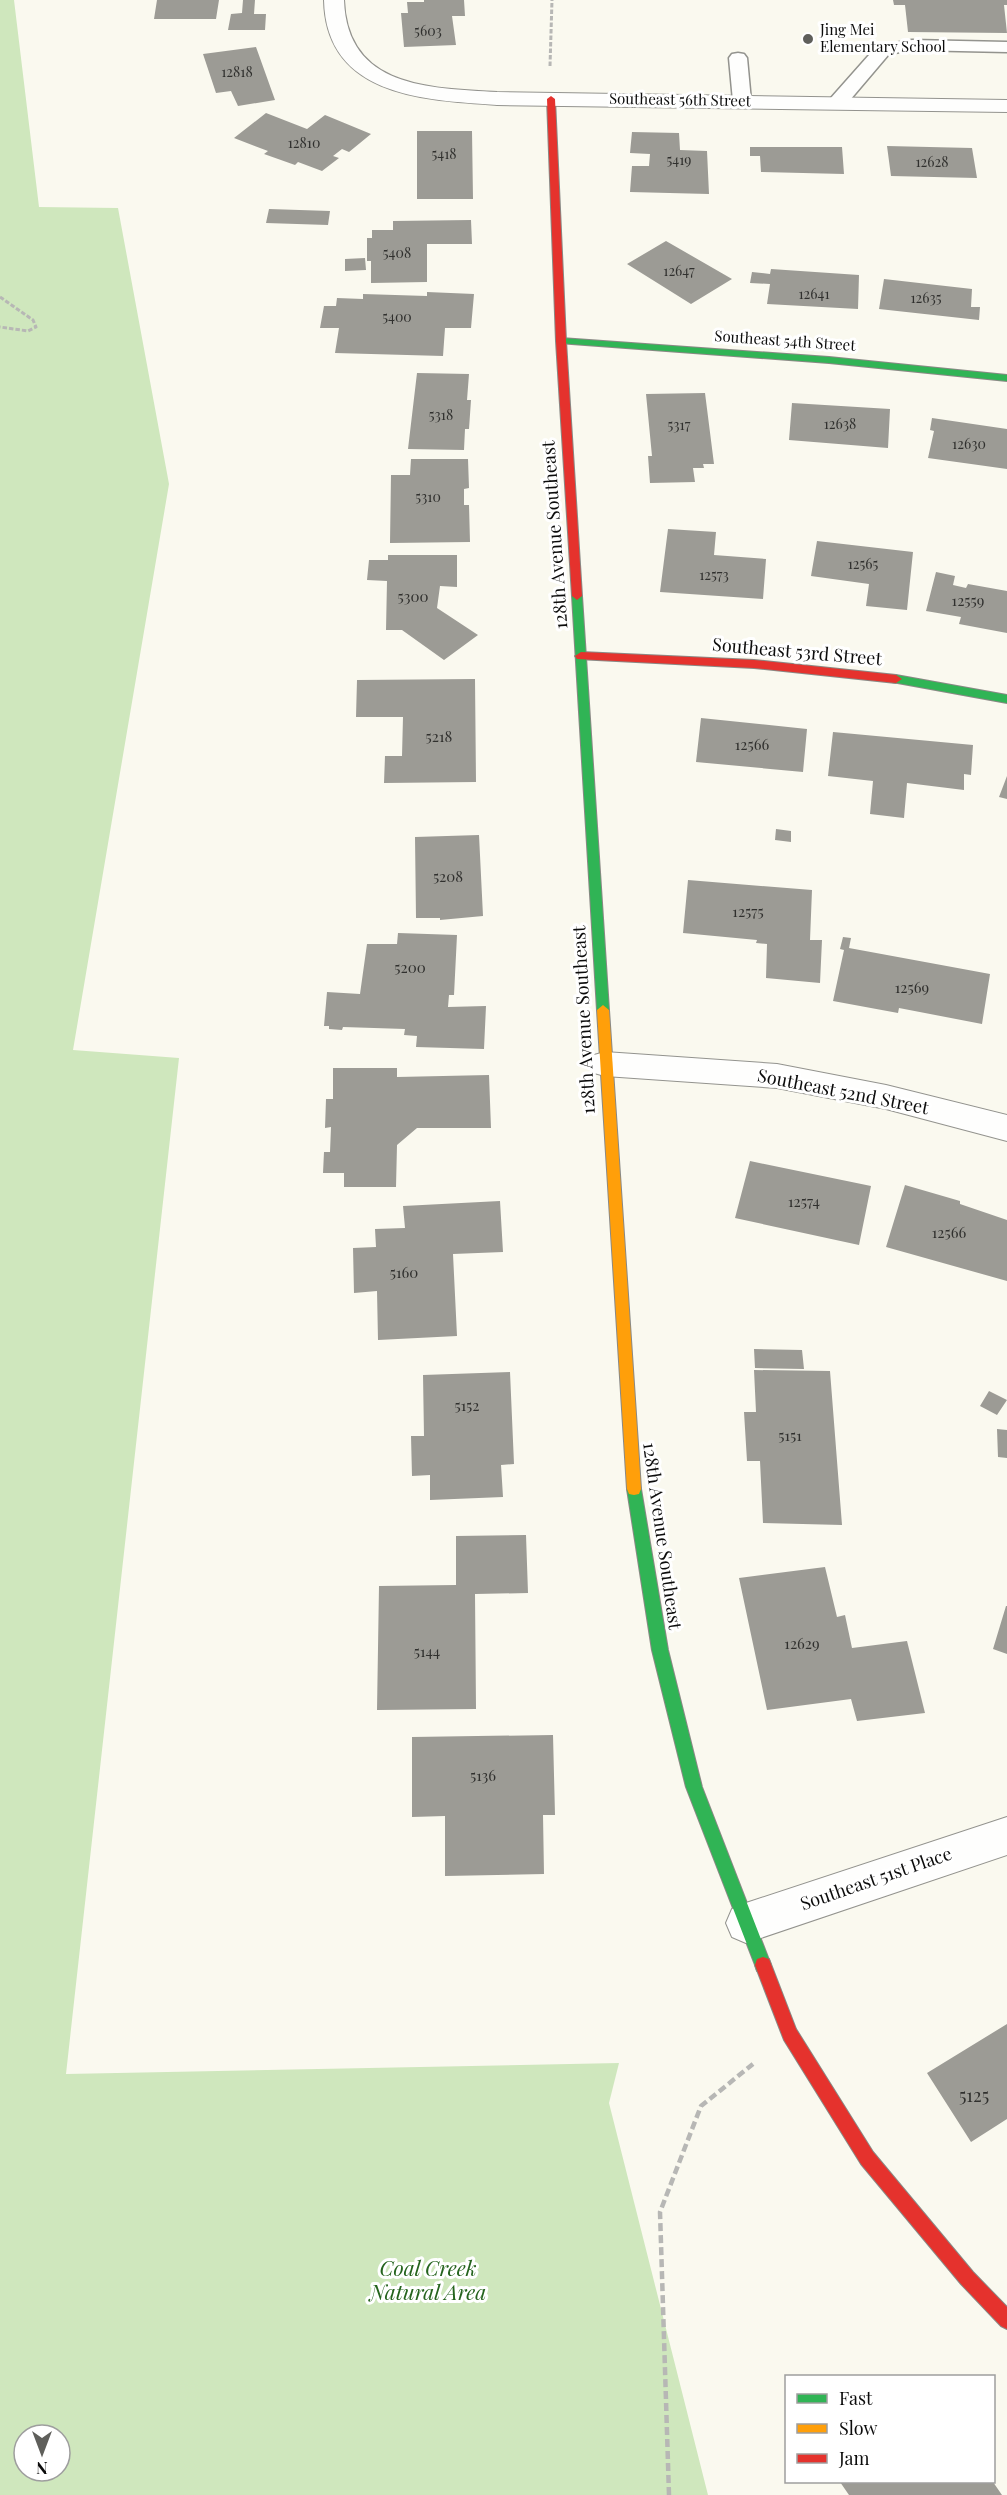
<svg xmlns="http://www.w3.org/2000/svg" width="1007" height="2495" font-family="'Playfair Display',serif">
  <style>
    .forest { fill: #cfe7bd; fill-rule: evenodd }
    .building { fill: #9c9b95 }
    .lines { fill: none; stroke-linecap: round; stroke-linejoin: round }
    .lane-casing { stroke: #93938e; stroke-width: 3 }
    .street-casing { stroke: #93938e; stroke-width: 2 }
    .fast-casing { stroke: #8a8985; stroke-width: 2 }
    .slow-casing { stroke: #8a8985; stroke-width: 2 }
    .jam-casing { stroke: #8a8985; stroke-width: 2 }
    .path-far1 { stroke: #b7b7b5; stroke-width: 3; stroke-dasharray: 4.5 2; stroke-linecap: butt }
    .path { stroke: #b7b7b5; stroke-width: 4.5; stroke-dasharray: 8 4; stroke-linecap: butt }
    .lane { fill: #fefefd; fill-rule: evenodd }
    .street { fill: #fefefd; fill-rule: evenodd }
    .fast { fill: #30b455; fill-rule: evenodd }
    .slow { fill: #ff9f0a; fill-rule: evenodd }
    .jam { fill: #e5322d; fill-rule: evenodd }
    .poi-dot { fill: #5f5f5b; stroke: #fff; stroke-width: 2 }
    .labels { text-anchor: middle; stroke-width: 6; stroke-linejoin: round; paint-order: stroke }
    .far-number-label { font-size: 14px; fill: #30302e }
    .far-poi-label { font-size: 15px; fill: #0c0c0c; stroke: #fff; text-anchor: start }
    .far-street-label { font-size: 15px; fill: #0c0c0c; stroke: #fff }
    .number-label { font-size: 15px; fill: #30302e }
    .street-label { font-size: 18px; fill: #0c0c0c; stroke: #fff }
    .near-number-label { font-size: 18px; fill: #30302e }
    .near-park-label { font-size: 21px; font-style: italic; fill: #24631d; stroke: #fff }
  </style>
  <rect width="100%" height="100%" fill="#faf9ef"/>
  <path class="forest" d="M0,0h14l25,207 79,1 51,276 -96,566 106,8 -113,1016 553,-11 -10,40 99,392h-708zM24,2435h36v36h-36z"/>
  <path class="building" d="M157,0h62l-3,19h-62z
    M243,0h12l-1,14h12l-1,16h-37l3,-16 11,-1z
    M424,0h40l1,16h-13l4,29 -52,2 -3,-34h7l-1,-11h17z
    M893,0h114v5h-3l3,28 -99,-1 -3,-27h-11z
    M256,47l19,53 -37,6 -7,-15 -15,2 -13,-39z
    M266,113l41,16 18,-14 46,19 -22,18 -7,-3 -9,7 6,2 -17,13 -24,-9 -3,3 -31,-11 4,-3 -34,-13z
    M417,131h55l1,68h-56z
    M632,132l47,1 1,17 27,1 2,43 -79,-2 2,-26h17l1,-12 -20,-1z
    M887,146l85,2 5,30 -86,-2z
    M750,147h92l2,27 -83,-2 -1,-16h-10z
    M269,209l61,2 -2,14 -62,-2z
    M471,220l1,24h-45v38l-56,1v-22h-4v-23h5v-8h21v-9z
    M666,241l66,38 -41,25 -64,-40z
    M365,258l1,12 -21,1v-12z
    M771,269l88,6 -1,34 -91,-5 3,-20 -20,-1 2,-11 18,2z
    M884,279l88,10 -1,18h9l-1,13 -100,-11z
    M427,292l47,2 -3,34h-26l-2,28 -108,-3 4,-25h-19l4,-22h12l1,-8 26,1v-5l64,2z
    M417,373l52,1 -2,26h4l-2,29h-4l-1,21 -56,-1z
    M705,393l9,71h-11l1,4h-11l2,14 -45,1 -2,-27h4l-6,-62z
    M792,403l98,6 -2,39 -99,-8z
    M932,418l75,11v40l-79,-11 6,-27 -4,-1z
    M411,459h57l1,29 -5,1v16h5l1,37 -80,1 1,-68h19z
    M668,529l48,3 -2,23 52,4 -3,40 -103,-7z
    M817,541l96,11 -6,58 -41,-4 3,-22 -58,-8z
    M388,555h69v32l-17,-1 -3,22 41,27 -34,25 -42,-30h-16l1,-49 -20,-1 2,-20h19z
    M936,572l19,4 -2,9 13,3 2,-4 39,7v42l-48,-9 2,-7 -35,-6z
    M475,679l1,103 -92,1 1,-27h17l1,-39h-47l1,-37z
    M701,718l106,11 -4,43 -107,-10z
    M833,732l140,13 -2,30 -7,-1v16l-57,-7 -3,35 -34,-4 3,-33 -45,-5z
    M1007,776v23l-8,-2z
    M776,829l15,2v11l-16,-2z
    M479,835l4,81 -43,4v-2h-24l-1,-81z
    M688,880l124,10 -2,50h12l-2,43 -54,-5 1,-34 -11,-1 1,-3 -74,-7z
    M398,933l59,2 -3,60h-5l-1,12 38,-1 -2,43 -68,-2 1,-11 -13,-1 1,-6 -62,-2 -1,3 -13,-1v-3h-5l3,-34 33,2 7,-50h30z
    M843,937l8,1 -2,10 141,26 -8,50 -83,-16 -1,5 -65,-12 11,-51 -4,-1z
    M333,1068h64v9l92,-2 2,53h-74l-20,17 -1,42h-52v-14h-21l1,-21h6l1,-25 -6,1 1,-29h7z
    M750,1161l121,25 -12,59 -124,-27z
    M905,1185l55,16v3l47,16v61l-121,-34z
    M500,1201l3,51 -50,2 4,82 -79,4 -1,-49 -23,2 -1,-45 23,-1 -1,-18 30,-1 -2,-22z
    M754,1349l48,1 2,19 -49,-1z
    M754,1370l76,1 12,154 -79,-2 -3,-62h-13l-3,-49h12z
    M510,1372l4,92 -13,1 2,32 -73,3v-25l-18,1 -1,-40h13l-1,-61z
    M989,1391l18,9 -10,15 -17,-9z
    M997,1429l10,1v28l-9,-1z
    M526,1535l2,58 -53,1 1,115 -99,1 2,-124 77,-1v-49z
    M825,1567l12,50 8,-2 7,33 55,-7 18,72 -68,8 -6,-22 -84,11 -28,-132z
    M1006,1606h1v48l-14,-5z
    M553,1735l2,80h-12l1,59 -99,2v-60l-33,1v-80z
    M1007,2024v95l-36,23 -44,-69z
    M840,2482h153l9,13h-153z"/>
  <g class="lines">
    <g class="lane-casing">
      <path id="lane" d="M912,40l95,2v10l-95,-2 -23,4 -45,53h-14l-2,-4 2,-4 47,-53z
        M738,53l6,1 3,4 4,43 -2,4h-14l-2,-4 -4,-43 3,-4z"/>
    </g>
    <g class="street-casing">
      <path id="street" d="M324,0h20c3,88 85,88 153,92l510,8v12l-510,-7c-74,-5 -171,-9 -173,-105z
        M605,1052l172,12 109,21 121,30v26l-121,-32 -109,-21 -172,-12 -11,-3 -5,-9 5,-9z
        M1007,1817v38l-261,88 -14,-6 -6,-14 6,-14 14,-6z"/>
    </g>
    <g class="fast-casing">
      <path id="fast" d="M561,338l268,19 178,18v6l-178,-18 -271,-20v-4z
        M577,592l5,4 27,414 -6,5 -6,-5 -25,-414z
        M896,675l111,20v8l-115,-21 -2,-3z
        M634,1483l5,1 2,5 27,161 34,137 69,178 -2,6 -6,2 -6,-2 -2,-6 -69,-178 -34,-137 -25,-161 2,-5z"/>
    </g>
    <g class="slow-casing">
      <path id="slow" d="M603,1005l6,5 32,479 -2,5 -5,1 -5,-1 -2,-5 -30,-479z"/>
    </g>
    <g class="jam-casing">
      <path id="jam" d="M551,96l4,3 11,242 16,255 -5,4 -5,-4 -16,-255 -9,-242z
        M581,652l173,8 142,15 6,4 -6,4 -142,-15 -177,-9 -2,-3z
        M763,1957l6,2 27,70 77,123 100,120 34,35v22l-6,-3 -40,-42 -100,-120 -77,-124 -29,-75 2,-6z"/>
    </g>
    <path class="path-far1" d="M550,66l2,-66
      M0,297l33,23 3,7 -8,4 -28,-4"/>
    <path class="path" d="M669,2495l-9,-283 41,-106 52,-42"/>
    <use href="#lane" class="lane"/>
    <use href="#street" class="street"/>
    <use href="#fast" class="fast"/>
    <use href="#slow" class="slow"/>
    <use href="#jam" class="jam"/>
  </g>
  <circle class="poi-dot" cx="808" cy="39" r="6"/>
  <g class="labels">
    <g class="far-number-label">
      <text x="428" y="36">5603</text>
      <text x="237" y="77">12818</text>
      <text x="304" y="148">12810</text>
      <text x="444" y="159">5418</text>
      <text x="679" y="165">5419</text>
      <text x="932" y="167">12628</text>
      <text x="397" y="258">5408</text>
      <text x="679" y="276">12647</text>
      <text x="814" y="299">12641</text>
      <text x="926" y="303">12635</text>
      <text x="397" y="322">5400</text>
      <text x="441" y="420">5318</text>
      <text x="840" y="429">12638</text>
      <text x="679" y="430">5317</text>
      <text x="969" y="449">12630</text>
      <text x="428" y="502">5310</text>
      <text x="863" y="569">12565</text>
      <text x="714" y="580">12573</text>
    </g>
    <g class="far-poi-label">
      <text x="820" y="35">Jing Mei<tspan x="820" dy="17">Elementary School</tspan></text>
    </g>
    <g class="far-street-label">
      <text transform="translate(680 100) rotate(1)" y="5">Southeast 56th Street</text>
      <text transform="translate(785 341) rotate(4)" y="5">Southeast 54th Street</text>
    </g>
    <g class="number-label">
      <text x="413" y="602">5300</text>
      <text x="968" y="606">12559</text>
      <text x="439" y="742">5218</text>
      <text x="752" y="750">12566</text>
      <text x="448" y="882">5208</text>
      <text x="748" y="917">12575</text>
      <text x="410" y="973">5200</text>
      <text x="912" y="993">12569</text>
      <text x="804" y="1207">12574</text>
      <text x="949" y="1238">12566</text>
      <text x="404" y="1278">5160</text>
      <text x="467" y="1411">5152</text>
      <text x="790" y="1441">5151</text>
      <text x="802" y="1649">12629</text>
      <text x="427" y="1657">5144</text>
      <text x="483" y="1781">5136</text>
    </g>
    <g class="street-label">
      <text transform="translate(555 535) rotate(-94)" y="6">128th Avenue Southeast</text>
      <text transform="translate(797 652) rotate(5)" y="6">Southeast 53rd Street</text>
      <text transform="translate(584 1020) rotate(-93)" y="6">128th Avenue Southeast</text>
      <text transform="translate(843 1092) rotate(11)" y="6">Southeast 52nd Street</text>
      <text transform="translate(662 1536) rotate(82)" y="6">128th Avenue Southeast</text>
      <text transform="translate(876 1879) rotate(-19)" y="6">Southeast 51st Place</text>
    </g>
    <g class="near-number-label">
      <text x="974" y="2102">5125</text>
    </g>
    <g class="near-park-label">
      <text x="428" y="2276">Coal Creek<tspan x="428" dy="24">Natural Area</tspan></text>
    </g>
  </g>
  <rect x="785" y="2375" width="210" height="108" fill="#ffffff" stroke="#9e9e9e" stroke-width="1.5"/>
  <rect x="797" y="2394" width="30" height="9" fill="#30b455" stroke="#9e9e9e" stroke-width="1.5"/>
  <text x="839" y="2405" font-size="18" fill="#0c0c0c">Fast</text>
  <rect x="797" y="2424" width="30" height="9" fill="#ff9f0a" stroke="#9e9e9e" stroke-width="1.5"/>
  <text x="839" y="2435" font-size="18" fill="#0c0c0c">Slow</text>
  <rect x="797" y="2454" width="30" height="9" fill="#e5322d" stroke="#9e9e9e" stroke-width="1.5"/>
  <text x="839" y="2465" font-size="18" fill="#0c0c0c">Jam</text>
  <g transform="translate(42 2453) rotate(180)"><circle r="28" fill="#ffffff" stroke="#9e9e9e" stroke-width="1.5"/>
  <path d="M0-4.5L10 22L0 15L-10 22Z" fill="#5f5f5b"/>
  <text y="-9" font-size="16" font-weight="bold" text-anchor="middle" fill="#0c0c0c">N</text>
  </g>
</svg>
